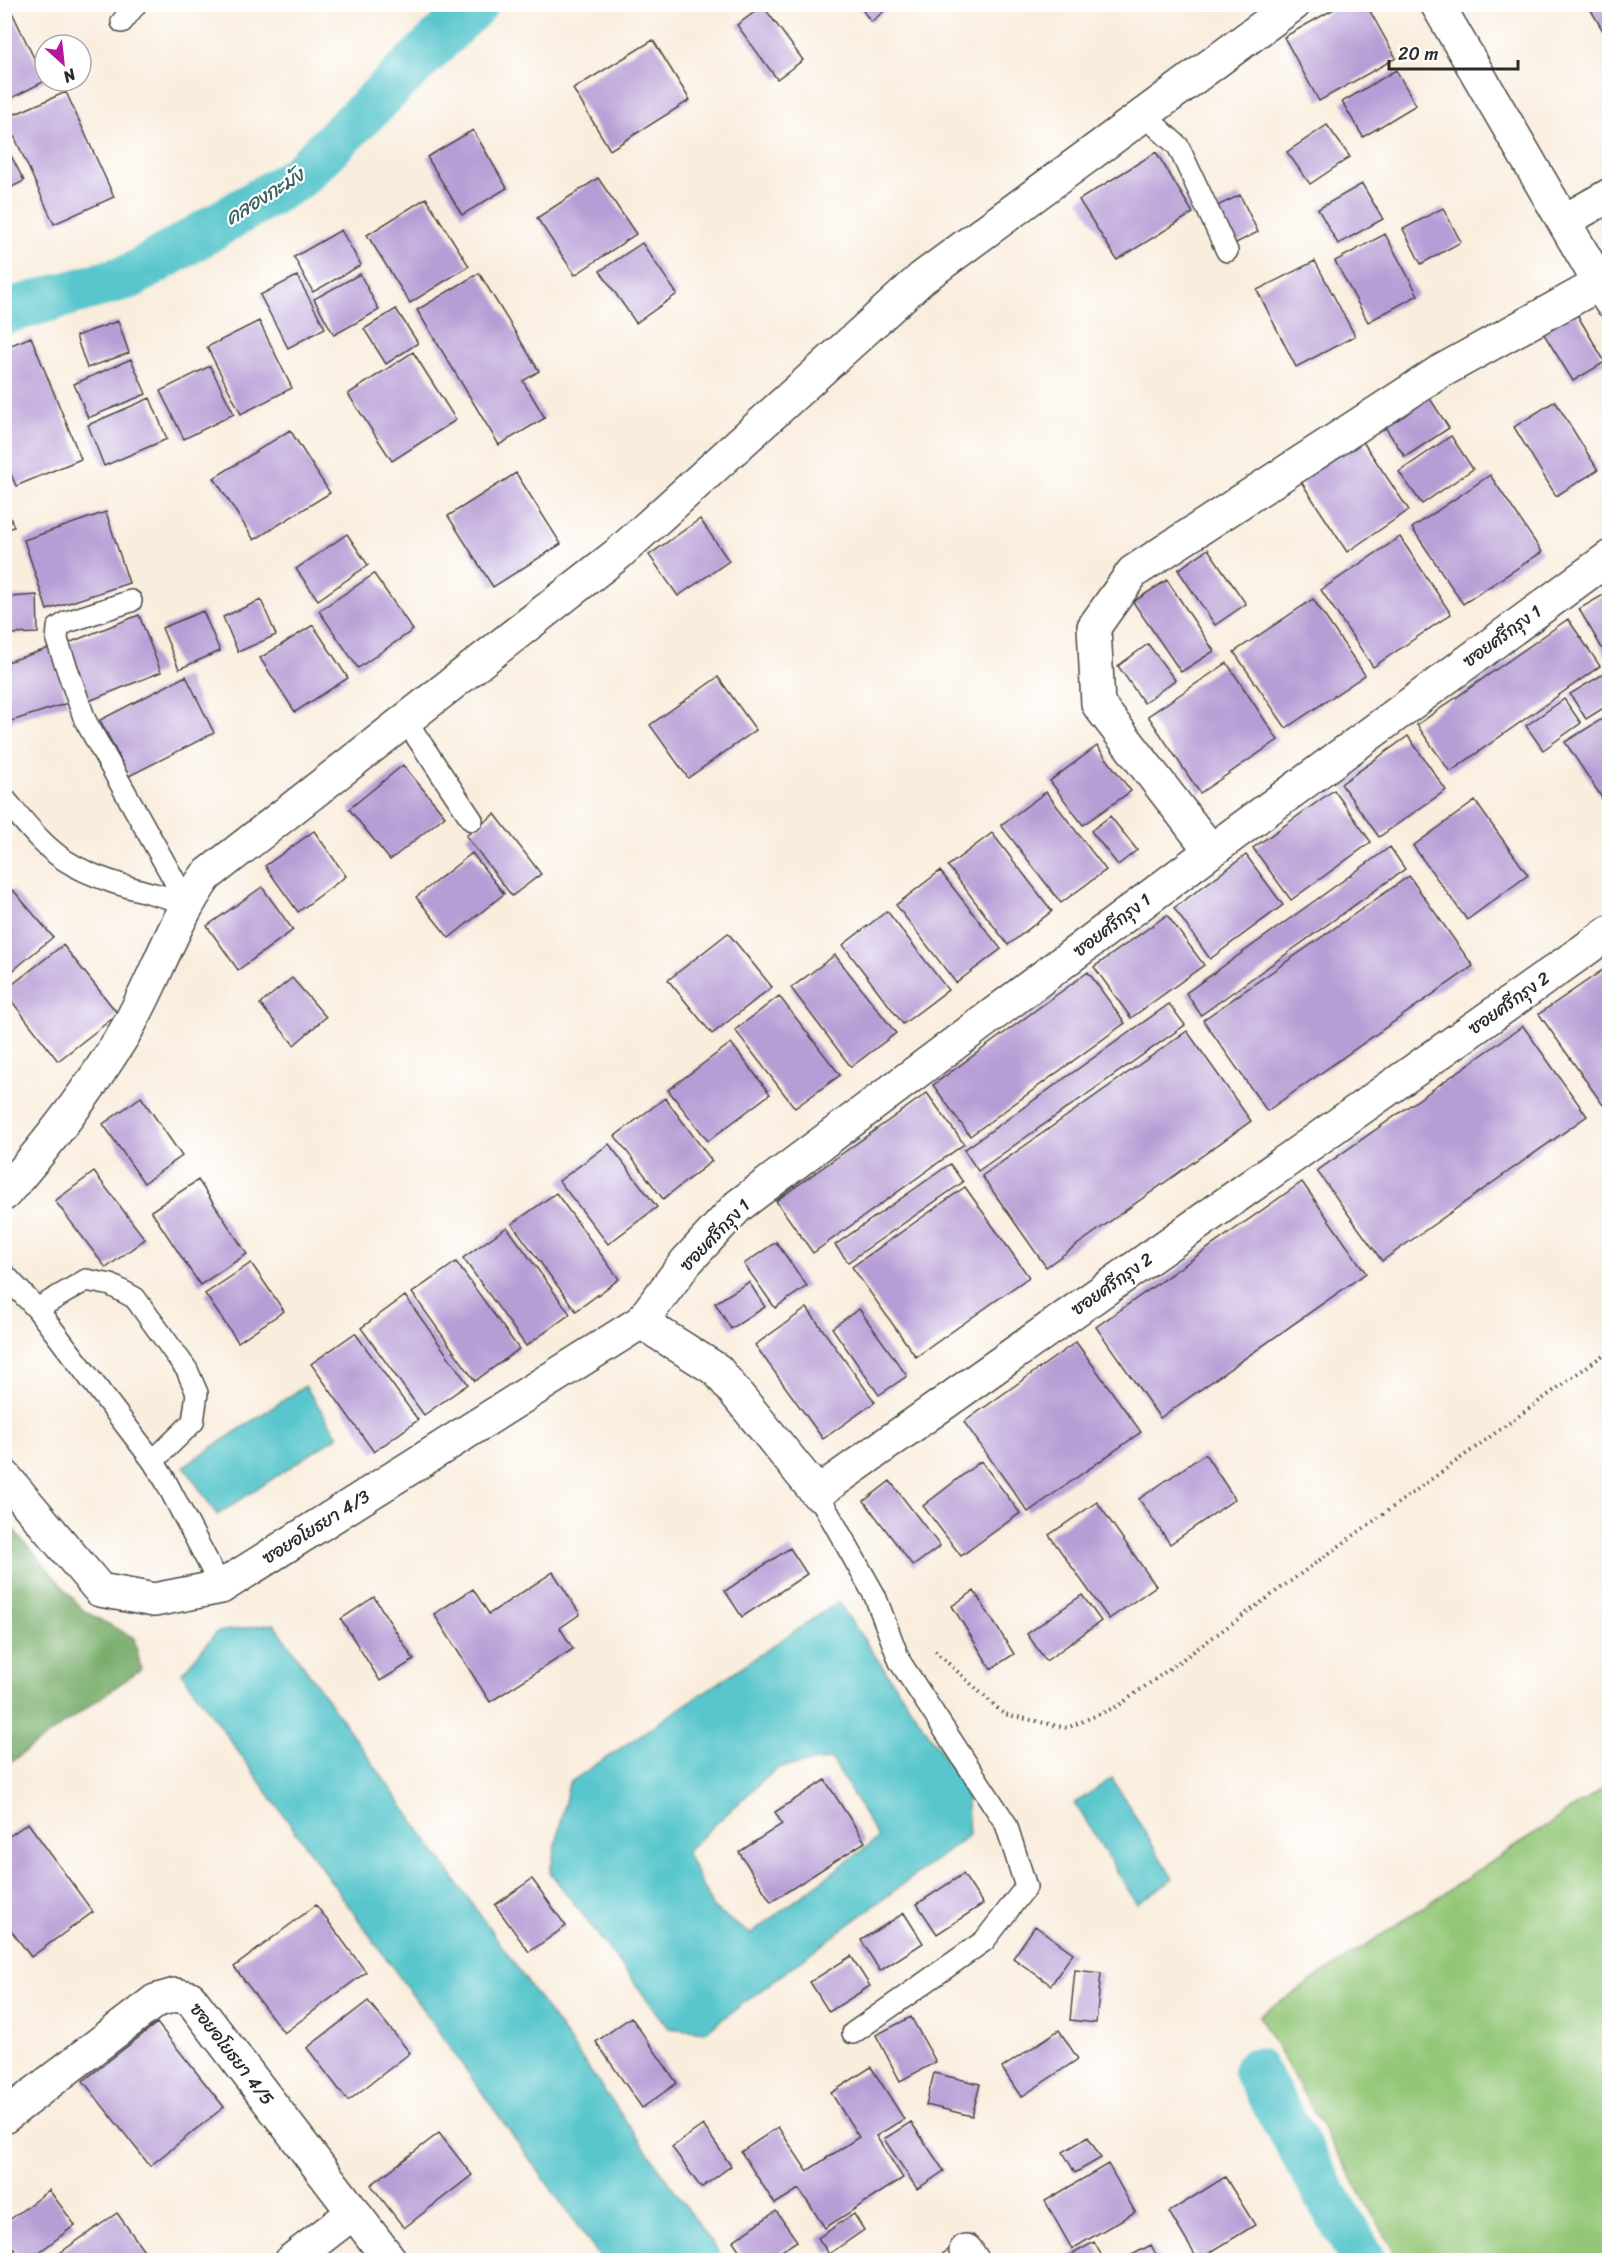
<svg xmlns="http://www.w3.org/2000/svg" width="1614" height="2265" font-family="Sriracha,'Playpen Sans Thai',sans-serif">
  <style>
    .green { fill: #93c676; stroke: #5f7850; stroke-width: 1.5 }
    .forest { fill: #76ab67; stroke: #506b49; stroke-width: 1.5 }
    .water { fill: #59c6cc; stroke: #42787c; stroke-width: 1.5; fill-rule: evenodd }
    .lines { fill: none; stroke-linecap: round; stroke-linejoin: round }
    .canal { stroke: #59c6cc; stroke-width: 45 }
    .building { fill: #b79dd5 }
    .lane-casing { stroke: #4a4846; stroke-width: 24 }
    .street-casing { stroke: #4a4846; stroke-width: 36 }
    .path { stroke: #4a4846; stroke-width: 4; stroke-dasharray: 1.5 4.5; stroke-linecap: butt }
    .lane { stroke: #fff; stroke-width: 21 }
    .street { stroke: #fff; stroke-width: 33 }
    .labels { text-anchor: middle; stroke-width: 4.5; stroke-linejoin: round; paint-order: stroke }
    .street-label { font-size: 18px; fill: #2b2b2b; stroke: #fff }
    .water-label { font-size: 20px; font-style: italic; fill: #3b6163; stroke: #fff }
  </style>
  <rect width="100%" height="100%" fill="#fff"/>
  <filter id="ink" filterUnits="userSpaceOnUse"><feTurbulence type="fractalNoise" baseFrequency=".0167" numOctaves="2"/><feDisplacementMap in="SourceGraphic" scale="12" xChannelSelector="R" yChannelSelector="G"/><feConvolveMatrix kernelMatrix="1 2 1 2 8 2 1 2 1" color-interpolation-filters="sRGB"/></filter>
  <filter id="wash" filterUnits="userSpaceOnUse"><feTurbulence type="fractalNoise" baseFrequency=".008" numOctaves="4" result="noise"/><feDisplacementMap in="SourceGraphic" scale="24" xChannelSelector="R" yChannelSelector="G"/><feGaussianBlur stdDeviation="1.35" result="paint"/><feColorMatrix in="noise" values="0 0 0 0 0 0 0 0 0 0 0 0 0 0 0 0 0 1.4 0 .05"/><feComposite in="paint" operator="in"/></filter>
  <g filter="url(#wash)">
    <rect width="100%" height="100%" fill="#f9eddd"/>
    <path class="green" d="M1609,1784v476h-210l-140,-244z"/>
    <path class="forest" d="M4,1519l80,92 50,27 7,31 -136,97z"/>
    <path class="water" d="M305,1386l33,50 -121,79 -33,-49z
      M838,1602l128,186 3,47 -264,197 -36,-4 -119,-156 19,-89zM832,1759l46,79 -127,96 -38,-26 -27,-57 91,-83z
      M274,1624l450,636h-122l-420,-587 35,-41z
      M1112,1778l61,101 -36,25 -62,-101z"/>
    <g class="lines">
      <path class="canal" d="M4,312l127,-36 166,-98 179,-174
        M1255,2070l108,190"/>
    </g>
    <g id="blocks">
      <path class="building" d="M858,4h35l-22,18z
        M1343,4h23l30,54 -77,43 -35,-64z
        M1589,4h21v39l-22,-38z
        M9,6l36,75 -41,21v-94z
        M763,6l40,54 -26,19 -40,-54z
        M653,40l37,60 -80,50 -37,-61z
        M1396,70l20,35 -53,32 -21,-35z
        M66,92l48,105 -60,27 -48,-106z
        M1327,125l23,32 -40,27 -23,-32z
        M473,130l34,58 -45,27 -35,-58z
        M4,142l20,39 -20,10z
        M1156,152l37,61 -76,47 -38,-60z
        M598,178l38,56 -61,41 -38,-57z
        M1362,184l21,35 -45,25 -20,-35z
        M1240,195l18,37 -24,12 -17,-38z
        M426,198l43,68 -59,37 -43,-68z
        M1443,208l18,34 -40,22 -18,-35z
        M341,230l20,35 -48,27 -19,-35z
        M1385,234l33,61 -50,27 -33,-61z
        M642,243l35,51 -41,29 -36,-52z
        M1315,261l40,75 -59,31 -39,-77z
        M479,273l60,98 -16,10 22,37 -46,27 -82,-135z
        M360,274l19,36 -45,25 -20,-36z
        M297,276l28,52 -37,20 -28,-53z
        M396,309l22,34 -32,21 -22,-35z
        M1575,311l30,51 -32,19 -31,-50z
        M118,321l11,32 -42,15 -11,-32z
        M259,321l33,67 -51,26 -34,-67z
        M31,337l50,122 -65,27 -12,-28v-110z
        M413,352l43,68 -64,41 -44,-67z
        M131,359l15,35 -58,24 -14,-34z
        M210,366l24,48 -50,25 -24,-48z
        M1427,394l22,34 -44,29 -22,-33z
        M150,398l17,41 -63,27 -16,-41z
        M1555,401l43,69 -42,26 -42,-69z
        M290,430l40,63 -76,47 -40,-62z
        M1357,433l52,77 -62,42 -51,-78z
        M1451,436l22,33 -51,35 -23,-32z
        M516,473l45,71 -68,43 -45,-71z
        M1490,475l52,77 -79,52 -51,-76z
        M4,502l10,25 -10,3z
        M106,512l23,71 -82,27 -23,-70z
        M700,519l29,42 -51,35 -29,-41z
        M347,534l21,31 -50,35 -22,-31z
        M1400,537l51,77 -78,53 -52,-77z
        M1208,549l38,55 -31,21 -37,-55z
        M374,574l39,56 -55,38 -39,-57z
        M1167,580l47,71 -33,21 -48,-70z
        M1610,591v71l-31,-53z
        M37,595l1,38 -27,1 -1,-37z
        M1313,599l52,76 -79,53 -52,-76z
        M261,600l15,35 -38,17 -15,-35z
        M203,611l17,40 -41,18 -17,-41z
        M139,615l22,57 -72,29 -23,-57z
        M1568,619l32,47 -150,106 -33,-47z
        M313,625l35,53 -53,34 -35,-54z
        M1148,644l27,36 -31,23 -26,-37z
        M50,648l18,55 -60,19 -4,-11v-48z
        M1227,663l51,77 -78,53 -52,-77z
        M1605,673l5,8v23l-24,15 -16,-25z
        M186,676l28,57 -85,43 -29,-56z
        M718,677l38,53 -68,48 -38,-53z
        M1564,699l17,24 -38,27 -17,-24z
        M1610,714v96l-45,-68z
        M1408,736l38,54 -67,47 -38,-53z
        M1097,746l34,45 -48,34 -33,-44z
        M403,765l42,51 -55,44 -41,-51z
        M1334,790l37,52 -80,58 -38,-52z
        M1046,792l60,78 -45,33 -60,-78z
        M1475,801l53,74 -61,45 -54,-74z
        M495,814l46,60 -29,22 -46,-60z
        M1110,816l27,34 -19,15 -27,-34z
        M314,831l32,45 -48,36 -33,-46z
        M992,833l60,78 -44,34 -60,-79z
        M1390,847l15,22 -204,146 -15,-22z
        M472,853l32,41 -55,44 -33,-41z
        M1246,855l37,50 -73,54 -36,-51z
        M940,871l61,78 -45,34 -60,-78z
        M1409,876l64,90 -206,145 -64,-91z
        M262,887l31,43 -55,40 -31,-44z
        M13,890l40,47 -49,41v-80z
        M887,911l61,79 -45,34 -60,-79z
        M1167,915l37,50 -73,53 -37,-51z
        M728,933l44,54 -60,47 -44,-54z
        M63,945l55,69 -60,47 -54,-70z
        M835,955l61,78 -45,34 -60,-79z
        M1610,965v135l-7,5 -64,-91z
        M1088,972l37,51 -155,113 -37,-51z
        M292,978l34,39 -32,28 -34,-41z
        M779,996l61,79 -45,33 -60,-78z
        M1169,1004l16,21 -207,146 -14,-21z
        M1523,1026l64,90 -205,145 -65,-90z
        M1187,1031l64,90 -205,146 -64,-91z
        M731,1043l39,51 -62,47 -40,-51z
        M927,1093l37,51 -151,109 -37,-52z
        M141,1097l41,59 -38,27 -41,-59z
        M665,1098l47,63 -49,38 -48,-63z
        M609,1144l48,63 -49,37 -49,-63z
        M950,1164l13,18 -115,80 -13,-17z
        M94,1172l51,67 -39,29 -51,-67z
        M198,1180l49,74 -47,31 -49,-74z
        M1302,1182l64,91 -206,145 -64,-91z
        M965,1187l64,90 -113,80 -64,-90z
        M556,1193l63,86 -43,32 -64,-87z
        M507,1227l63,87 -44,32 -63,-88z
        M776,1242l31,44 -32,22 -31,-44z
        M456,1262l63,87 -44,32 -63,-88z
        M251,1263l33,48 -46,31 -33,-48z
        M749,1282l16,25 -34,22 -16,-26z
        M405,1296l63,88 -44,31 -63,-87z
        M807,1308l68,94 -52,37 -68,-94z
        M859,1309l48,67 -28,19 -47,-67z
        M355,1333l63,87 -44,32 -63,-88z
        M1076,1342l65,90 -113,80 -64,-90z
        M1205,1454l30,45 -65,45 -31,-45z
        M981,1461l39,52 -59,43 -38,-50z
        M890,1481l50,65 -27,20 -49,-65z
        M1097,1502l59,84 -47,33 -60,-84z
        M790,1548l17,26 -65,43 -17,-26z
        M553,1572l27,42 -20,14 13,21 -83,53 -56,-88 39,-25 16,25z
        M974,1591l40,63 -23,15 -39,-63z
        M1082,1595l19,26 -55,40 -19,-27z
        M374,1597l40,63 -34,21 -39,-62z
        M825,1780l40,62 -94,60 -32,-50 43,-28 -7,-12z
        M28,1823l65,89 -62,45 -27,-36v-81z
        M963,1874l20,30 -46,30 -20,-30z
        M532,1879l34,47 -37,26 -34,-47z
        M316,1905l50,67 -82,61 -50,-66z
        M904,1913l19,30 -43,28 -19,-31z
        M1035,1926l38,27 -22,32 -38,-27z
        M851,1956l19,30 -41,26 -19,-30z
        M1075,1970l26,3 -5,50 -26,-3z
        M368,2001l42,52 -62,48 -41,-53z
        M631,2017l46,66 -35,25 -46,-66z
        M911,2017l25,45 -36,19 -24,-46z
        M157,2023l67,84 -74,59 -67,-85z
        M1059,2030l19,29 -57,38 -19,-29z
        M871,2067l33,52 -28,17 27,42 -78,50 -26,-39 -24,15 -34,-52 37,-25 29,44 52,-34 -28,-44z
        M934,2073l46,11 -8,32 -46,-11z
        M911,2122l33,49 -27,18 -33,-50z
        M703,2125l28,41 -30,22 -29,-41z
        M439,2133l33,42 -68,53 -33,-43z
        M1088,2137l13,21 -26,15 -12,-21z
        M1108,2164l27,48 -63,37 -27,-48z
        M1225,2177l30,48 -57,35 -29,-48z
        M49,2190l26,35 -46,35h-6l-19,-23v-13z
        M776,2211l21,30 -29,19h-22l-13,-19z
        M117,2213l34,47h-95l-2,-3z
        M854,2214l10,16 -35,24 -11,-16z
        M1094,2242l10,18h-42z
        M1151,2245l8,15h-37z
        M948,2250l8,10h-22z"/>
    </g>
  </g>
  <g filter="url(#ink)">
    <use href="#blocks" fill-opacity="0" stroke="#4a4846" stroke-width="1.5"/>
    <g class="lines">
      <g class="lane-casing">
        <path id="lane" d="M122,22l14,-18
          M1144,115l34,31 49,105
          M131,601l-64,21 -9,6 -1,12 28,80 102,183
          M406,721l66,99
          M4,798c19,22 37,47 62,63 35,22 81,30 121,42
          M4,1274l33,35 116,152 12,19 56,107
          M37,1309l49,-29 25,5 24,13 52,72 10,23 -4,29 -40,39
          M817,1493l58,103 25,66 106,162 20,63 -42,54 -131,92"/>
      </g>
      <g class="street-casing">
        <path id="street" d="M1437,4l173,297
          M1564,221l46,-26
          M1211,851l-113,-147 -4,-77 39,-55 305,-199 161,-89
          M4,1194c43,-49 84,-102 118,-157 32,-52 48,-111 84,-161l412,-322 304,-276 372,-274
          M641,1322l76,48 100,123 793,-561
          M4,1476l96,114 54,10 67,-13 420,-265 45,-60 52,-56 473,-355 399,-294
          M4,2117l151,-116 20,-6 15,3 200,262
          M966,2251l6,9
          M292,2260l62,-48"/>
      </g>
      <path class="path" d="M935,1651l69,63 63,14 51,-22 492,-356"/>
      <use href="#lane" class="lane"/>
      <use href="#street" class="street"/>
    </g>
  </g>
  <g class="labels">
    <g class="street-label">
      <text transform="translate(1502 636) rotate(-36)" y="6">ซอยศรีกรุง 1</text>
      <text transform="translate(1112 925) rotate(-37)" y="6">ซอยศรีกรุง 1</text>
      <text transform="translate(1509 1003) rotate(-35)" y="6">ซอยศรีกรุง 2</text>
      <text transform="translate(715 1235) rotate(-46)" y="6">ซอยศรีกรุง 1</text>
      <text transform="translate(1112 1284) rotate(-35)" y="6">ซอยศรีกรุง 2</text>
      <text transform="translate(316 1527) rotate(-32)" y="6">ซอยอโยธยา 4/3</text>
      <text transform="translate(232 2054) rotate(52)" y="6">ซอยอโยธยา 4/5</text>
    </g>
    <g class="water-label">
      <text transform="translate(264 196) rotate(-32)" y="7">คลองกะมัง</text>
    </g>
  </g>
  <rect width="1614" height="2265" fill="none" stroke="#fff" stroke-width="24"/>
  <g transform="translate(63 63) rotate(153)"><circle r="28" fill="#ffffff" stroke="#aaaaaa" stroke-width="1.5"/>
  <path d="M0-4.5L10 22L0 15L-10 22Z" fill="#b5179e"/>
  <text y="-9" font-size="16" font-weight="bold" text-anchor="middle" fill="#2b2b2b">N</text>
  </g>
  <path d="M1389 60v9h129v-9" fill="none" stroke="#2b2b2b" stroke-width="3"/>
  <text x="1398" y="60" font-size="18" fill="#2b2b2b" stroke="#ffffff" stroke-width="4.5" paint-order="stroke">20 m</text>
</svg>
